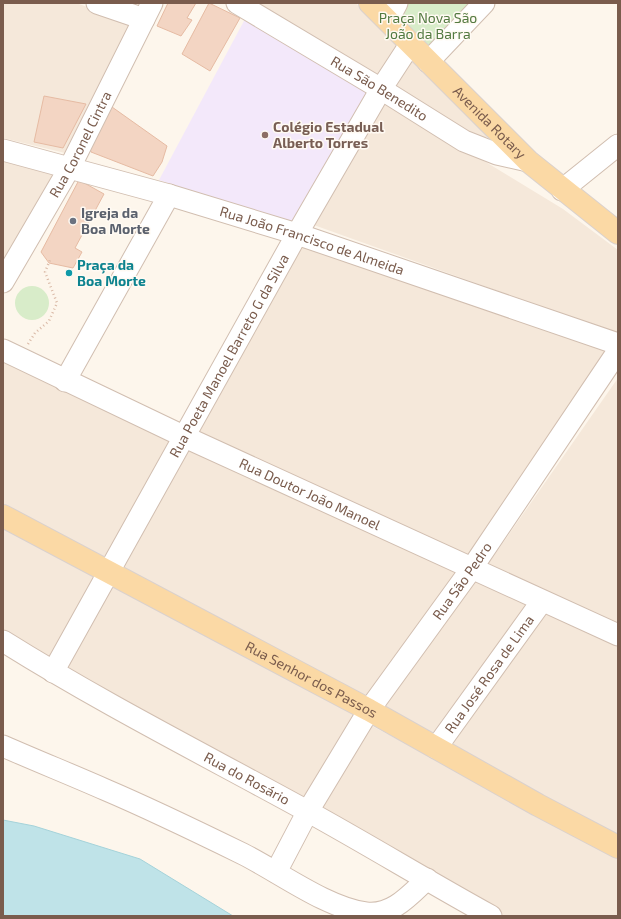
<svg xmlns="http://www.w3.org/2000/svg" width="621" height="919" font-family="'Exo 2',sans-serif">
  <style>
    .residential { fill: #f5e8da }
    .education { fill: #f3e8fa }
    .green { fill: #d8ecc9 }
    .water { fill: #bfe3e8; stroke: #a5d3da }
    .building { fill: #f3d5c3; stroke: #e6bba3 }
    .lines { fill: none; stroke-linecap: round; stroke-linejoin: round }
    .minor-casing { stroke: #d1beb0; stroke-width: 23 }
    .major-casing { stroke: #dad1cd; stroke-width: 24 }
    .path { stroke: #d9b8a5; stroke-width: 2.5; stroke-dasharray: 1 3; stroke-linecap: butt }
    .minor { stroke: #fff; stroke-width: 21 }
    .major { stroke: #fbd9a5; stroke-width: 22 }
    .education-dot { fill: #8d6e63; stroke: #fffaf3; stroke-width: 1.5 }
    .worship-dot { fill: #6b7280; stroke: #fffaf3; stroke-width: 1.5 }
    .culture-dot { fill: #0f9aa8; stroke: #fffaf3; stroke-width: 1.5 }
    .labels { text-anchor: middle; stroke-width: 3; stroke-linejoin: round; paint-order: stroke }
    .park-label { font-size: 14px; fill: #537a41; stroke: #fffaf3 }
    .street-label { font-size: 14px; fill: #7a5c4d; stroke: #fffaf3 }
    .education-label { font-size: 14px; font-weight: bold; fill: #785e54; stroke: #fffaf3; text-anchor: start }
    .worship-label { font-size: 14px; font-weight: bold; fill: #5b616d; stroke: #fffaf3; text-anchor: start }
    .culture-label { font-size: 14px; font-weight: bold; fill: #0d838f; stroke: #fffaf3; text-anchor: start }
  </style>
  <rect width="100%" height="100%" fill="#fdf6ec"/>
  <path class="residential" d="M3,3h73l49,17 3,5 2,7 -65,121 -62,-15z
    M252,3h104l42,43 -19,32z
    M415,50l65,76 7,11 -11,5 -84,-51z
    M384,100l179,109 55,41v84l-307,-110z
    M3,157l46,13 4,6v6l-50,89z
    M304,241l308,111 -141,211 -277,-126z
    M3,360l174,77 -73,125 -101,-53z
    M618,378v254l-134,-62z
    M189,442l277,128 -98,133 -253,-132z
    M3,523l101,53 -51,89 -50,-32z
    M474,576l144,67v198l-241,-130z
    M114,577l243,132 -51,98 -248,-136z
    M370,725l248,130v61h-114l-186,-106z"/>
  <path class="education" d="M245,19l127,72 -77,134 -136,-45z"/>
  <path class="green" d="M404,3h67l-43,56 -36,-36z
    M15 303a17 17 0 1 1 34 0a17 17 0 1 1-34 0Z"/>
  <path class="water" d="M3,820l31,6 106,33 93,57h-230z"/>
  <path class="building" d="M168,3h28l-9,15 5,2 -11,16 -24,-10z
    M209,3l31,15 -30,53 -28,-17z
    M44,96l42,8 -23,44 -29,-6z
    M112,107l55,39 -5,16 -9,14 -62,-24 -2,-7z
    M79,180l25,14 -29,54 7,4 -9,16 -24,-5 -8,-11z"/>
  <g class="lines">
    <g class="minor-casing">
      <g id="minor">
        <path d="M97,3l47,16"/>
        <path id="s1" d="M237,3l144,86 83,52 33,13 31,7"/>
        <path d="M388,20l9,-17"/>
        <path d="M428,62l56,-59"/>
        <path id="s2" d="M3,150l166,45 128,39 321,110"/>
        <path d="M562,190l56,-45"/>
        <path id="s3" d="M3,282l67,-115 82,-164"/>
        <path id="s4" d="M3,350l182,87 433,198"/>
        <path d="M65,381l104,-186"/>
        <path id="s5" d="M3,641c99,62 202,114 304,170 62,34 122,71 184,105"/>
        <path id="s6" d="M53,672l244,-438 84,-145 30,-46"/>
        <path d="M3,746c34,15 69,29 103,44 47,20 92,42 137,64 36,18 84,54 123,59 26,3 43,-17 61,-34"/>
        <path id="s7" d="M436,748l106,-147"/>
        <path id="s8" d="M276,872l32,-61 61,-101 103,-142 146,-217"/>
      </g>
    </g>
    <g class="major-casing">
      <g id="major">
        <path id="s9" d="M370,3l158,158 90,72"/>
        <path id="s10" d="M3,516l366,194 169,95 80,42"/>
      </g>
    </g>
    <path class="path" d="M28,344l7,-11 14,-12 8,-18 -12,-31 5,-12"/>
    <use href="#minor" class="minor"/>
    <use href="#major" class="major"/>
  </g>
  <circle class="education-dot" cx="265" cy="135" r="4"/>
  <circle class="worship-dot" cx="73" cy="221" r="4"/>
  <circle class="culture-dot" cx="69" cy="273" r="4"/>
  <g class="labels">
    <g class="park-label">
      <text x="428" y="23">Praça Nova São<tspan x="428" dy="16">João da Barra</tspan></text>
    </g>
    <g class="street-label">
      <text dy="5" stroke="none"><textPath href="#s1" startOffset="166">Rua São Benedito</textPath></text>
      <text dy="5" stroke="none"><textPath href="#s9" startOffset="169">Avenida Rotary</textPath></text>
      <text dy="5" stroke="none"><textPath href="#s3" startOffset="158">Rua Coronel Cintra</textPath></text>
      <text dy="5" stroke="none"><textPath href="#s2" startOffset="322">Rua João Francisco de Almeida</textPath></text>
      <text dy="5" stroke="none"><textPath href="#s6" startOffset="362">Rua Poeta Manoel Barreto G da Silva</textPath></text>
      <text dy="5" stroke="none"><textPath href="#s4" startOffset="339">Rua Doutor João Manoel</textPath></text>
      <text dy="5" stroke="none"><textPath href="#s8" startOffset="346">Rua São Pedro</textPath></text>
      <text dy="5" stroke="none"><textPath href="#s7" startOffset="91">Rua José Rosa de Lima</textPath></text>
      <text dy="5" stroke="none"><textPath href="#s10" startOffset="349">Rua Senhor dos Passos</textPath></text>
      <text dy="5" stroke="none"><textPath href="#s5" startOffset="280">Rua do Rosário</textPath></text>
    </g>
    <g class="education-label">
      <text x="273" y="132">Colégio Estadual<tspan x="273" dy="16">Alberto Torres</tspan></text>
    </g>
    <g class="worship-label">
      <text x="81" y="218">Igreja da<tspan x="81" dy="16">Boa Morte</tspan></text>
    </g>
    <g class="culture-label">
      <text x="77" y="270">Praça da<tspan x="77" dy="16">Boa Morte</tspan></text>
    </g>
  </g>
  <rect width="621" height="919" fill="none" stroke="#7a5c4d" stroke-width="8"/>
</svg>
